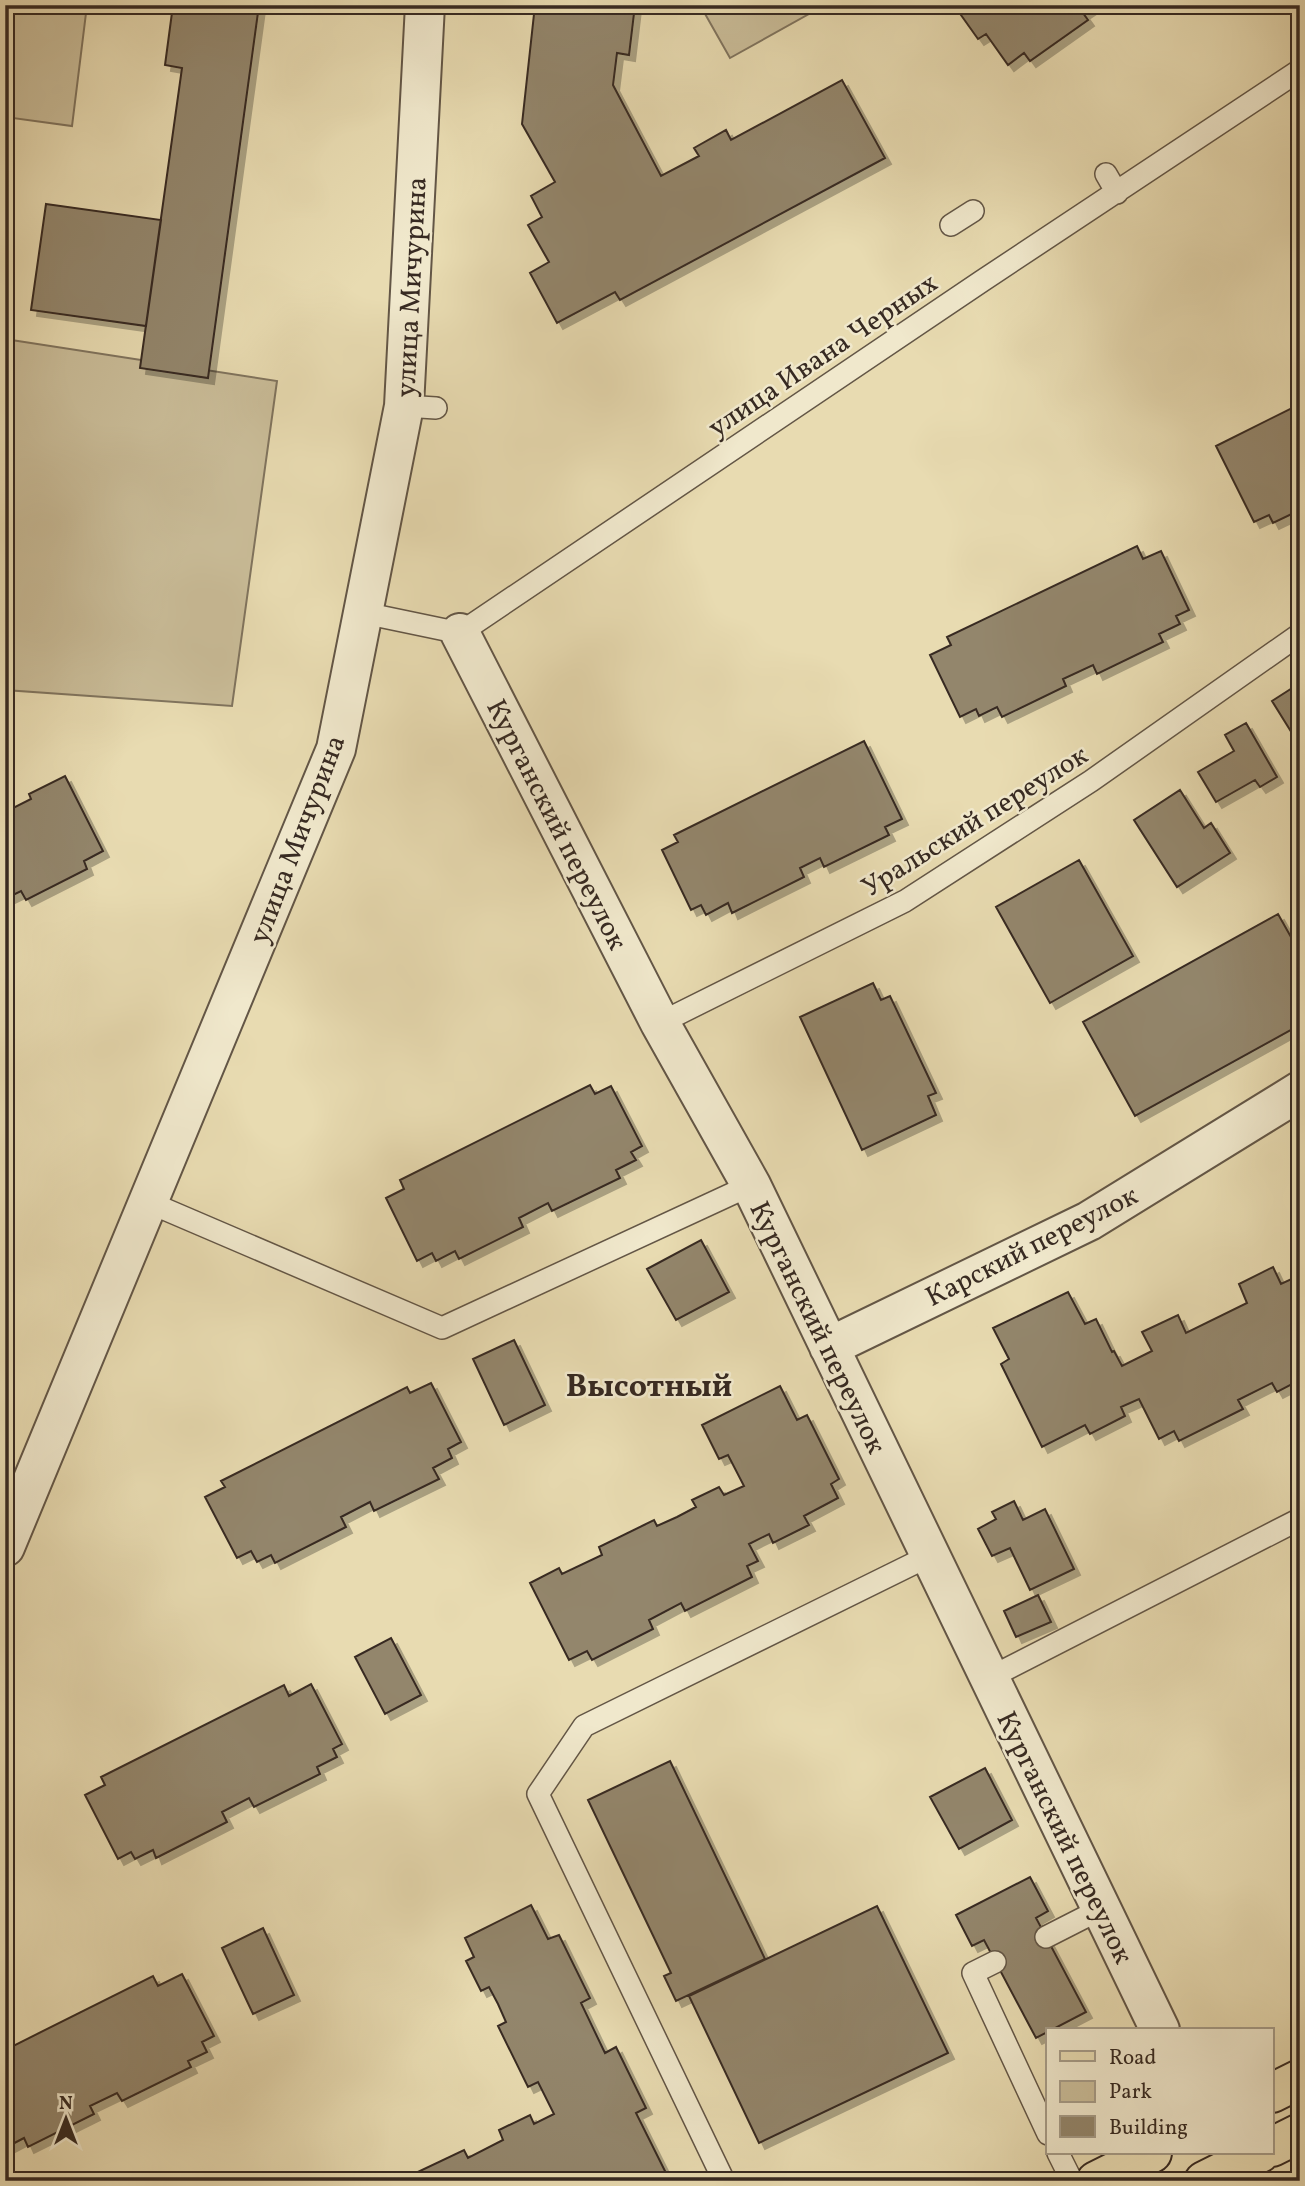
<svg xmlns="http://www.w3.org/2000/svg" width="1305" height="2186" font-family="Vollkorn,serif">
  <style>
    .green { fill: #cabd99; stroke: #80745e; stroke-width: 2 }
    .building { fill: #93866c; stroke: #372a22; stroke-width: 2; filter: url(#shadow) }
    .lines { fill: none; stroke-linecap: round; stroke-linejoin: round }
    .service-casing { stroke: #635646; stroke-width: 24 }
    .minor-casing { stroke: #635646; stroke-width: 42 }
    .tertiary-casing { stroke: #635646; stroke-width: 42 }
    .primary-casing { stroke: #372a22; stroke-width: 42 }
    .service { stroke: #f0e8cc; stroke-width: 21 }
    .minor { stroke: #f0e8cc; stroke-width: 38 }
    .tertiary { stroke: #f0e8cc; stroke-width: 38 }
    .primary { stroke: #e8dbb1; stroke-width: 38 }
    .labels { text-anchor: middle; stroke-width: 5; stroke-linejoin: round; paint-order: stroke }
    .street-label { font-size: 28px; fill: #372a22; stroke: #f0e8cc }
    .quarter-label { font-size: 32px; font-weight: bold; fill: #372a22; stroke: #f0e8cc }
  </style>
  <defs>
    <filter id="shadow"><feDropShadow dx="6" dy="6" stdDeviation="0" flood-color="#0004"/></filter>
  </defs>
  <rect width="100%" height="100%" fill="#e8dbb1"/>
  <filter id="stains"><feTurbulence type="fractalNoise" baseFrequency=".00286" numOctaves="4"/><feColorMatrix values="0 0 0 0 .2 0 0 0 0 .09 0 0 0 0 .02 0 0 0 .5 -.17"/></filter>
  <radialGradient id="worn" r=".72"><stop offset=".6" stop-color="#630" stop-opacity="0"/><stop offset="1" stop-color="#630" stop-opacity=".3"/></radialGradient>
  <path class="green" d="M5,5h82l-15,121 -67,-9z
    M700,5h125l-95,53z
    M5,339l272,42 -45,325 -227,-16z"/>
  <path class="building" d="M173,5h86l-51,373 -68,-10 42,-300 -17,-3z
    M535,5h100l-6,50 -12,-2 -4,32 48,91 38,-20 -5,-8 32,-18 5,10 111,-60 43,78 -265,142 -5,-8 -58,31 -27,-50 19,-11 -21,-37 14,-8 -11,-21 24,-14 -33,-58z
    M960,5h135l-12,8 5,7 -58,41 -6,-8 -16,12 -22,-31 -8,5 -22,-31z
    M46,204l115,16 -15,106 -115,-16z
    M1300,404v106l-27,13 -4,-8 -15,7 -38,-76z
    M1137,546l6,13 18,-8 28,59 -13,6 4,8 -21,10 4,8 -66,32 -4,-9 -30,14 3,7 -64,31 -5,-10 -18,9 -3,-7 -16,8 -30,-62 21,-10 -4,-8z
    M1300,683v63l-28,-45z
    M1246,723l31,54 -17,10 -5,-7 -39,22 -18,-30 36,-21 -9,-16z
    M864,741l38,78 -17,8 4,8 -65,32 -4,-9 -20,10 4,9 -72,36 -4,-10 -22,12 -5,-10 -10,5 -29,-60 16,-8 -4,-7z
    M65,776l38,75 -19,10 3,8 -61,31 -5,-9 -16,8v-87l26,-13 -2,-5z
    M1180,790l24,38 7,-5 19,30 -53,34 -43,-67z
    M1079,860l54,96 -83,47 -54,-96z
    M1278,914l22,39v72l-165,91 -52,-94z
    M873,983l8,17 9,-4 46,97 -8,3 8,19 -74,35 -62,-133z
    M590,1085l5,9 16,-8 31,60 -11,6 5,8 -20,10 4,8 -68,33 -4,-8 -29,15 4,9 -64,32 -4,-8 -19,10 -4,-8 -15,8 -31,-63 18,-9 -4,-9z
    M701,1240l28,52 -53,28 -29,-51z
    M1273,1267l8,17 19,-9v105l-23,12 -5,-9 -34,17 5,9 -64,32 -5,-10 -15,8 -20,-40 -18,8 4,9 -35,18 -5,-9 -43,22 -41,-83 8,-5 -16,-31 75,-36 17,32 11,-5 16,33 2,-1 8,15 30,-15 -10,-19 36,-17 8,18 61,-30 -8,-19z
    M514,1340l31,65 -41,20 -31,-66z
    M431,1383l30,59 -13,7 4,9 -19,10 6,11 -65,32 -4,-9 -29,15 5,10 -71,36 -4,-8 -14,7 -6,-11 -14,7 -32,-61 20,-10 -4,-6 186,-94 3,6z
    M780,1386l17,34 10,-5 32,64 -8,5 7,14 -34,18 5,9 -36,18 -4,-9 -20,10 9,17 -11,5 5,11 -67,34 -4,-8 -32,17 4,9 -61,31 -5,-9 -18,9 -39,-77 29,-15 3,6 40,-19 -3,-8 55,-27 3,6 20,-9 19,-10 -4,-7 27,-13 5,8 20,-9 -16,-31 -9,4 -17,-34z
    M1014,1501l9,19 22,-11 29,60 -44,21 -20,-42 -18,8 -14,-27 18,-10 -4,-7z
    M1038,1595l13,27 -35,15 -12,-26z
    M391,1638l30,57 -36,19 -30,-57z
    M311,1684l31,60 -9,5 4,8 -20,10 3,7 -66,33 -5,-9 -27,14 5,10 -71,36 -3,-8 -18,9 -4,-7 -13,7 -33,-64 20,-10 -4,-8 183,-92 5,11z
    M670,1761l95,198 -89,42 -12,-25 7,-3 -83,-173z
    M985,1768l27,52 -53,29 -29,-52z
    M1030,1877l18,34 -12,7 50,94 -50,26 -52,-98 -12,6 -16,-31z
    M531,1905l17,34 11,-4 31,63 -9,5 24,50 11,-6 30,61 -10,5 34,68h-266l-1,-2 61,-29 4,8 35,-18 -4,-10 31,-15 4,9 20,-10 -16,-32 -10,5 -30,-61 8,-4 -8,-18 -9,-17 -8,4 -15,-30 8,-4 -9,-19z
    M877,1906l71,147 -189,90 -70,-147z
    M263,1928l31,67 -41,19 -31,-66z
    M182,1974l32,62 -12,6 5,10 -19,9 3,6 -69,34 -5,-8 -27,13 4,8 -66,33 -4,-9 -19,10v-98l148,-74 5,10z"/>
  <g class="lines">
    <g class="service-casing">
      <path id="service" d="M1106,174l11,19
        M951,225l22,-14
        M404,406l32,2
        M364,613l96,20 522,-352 318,-211
        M660,1023l245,-122 186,-120 209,-147
        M148,1202l294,126 309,-143
        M989,1678l311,-159
        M1046,1937l55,-28
        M995,1962l-22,11 75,161
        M1058,2153l14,28
        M724,2181l-186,-387 46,-68 345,-170"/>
    </g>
    <g class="minor-casing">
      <path id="minor" d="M460,633l200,390 91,162 409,845
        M829,1347l260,-126 211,-130"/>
    </g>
    <g class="tertiary-casing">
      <path id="tertiary" d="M5,1547l331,-798 68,-343 21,-401"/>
    </g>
    <g class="primary-casing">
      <path id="primary" d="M1272,2093l28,-14
        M1272,2147l28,-14
        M1096,2181l56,-28
        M1204,2181l56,-28"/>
    </g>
    <use href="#service" class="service"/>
    <use href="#minor" class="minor"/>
    <use href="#tertiary" class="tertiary"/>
    <use href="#primary" class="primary"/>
  </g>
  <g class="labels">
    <g class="street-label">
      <text transform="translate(410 287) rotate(-87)" y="10">улица Мичурина</text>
      <text transform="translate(822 354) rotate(-34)" y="10">улица Ивана Черных</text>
      <text transform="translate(974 820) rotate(-32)" y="10">Уральский переулок</text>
      <text transform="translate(558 824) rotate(63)" y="10">Курганский переулок</text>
      <text transform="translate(296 839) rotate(-69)" y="10">улица Мичурина</text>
      <text transform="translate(1031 1245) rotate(-27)" y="10">Карский переулок</text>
      <text transform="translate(819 1327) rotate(64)" y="10">Курганский переулок</text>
      <text transform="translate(1066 1837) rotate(64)" y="10">Курганский переулок</text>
    </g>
    <g class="quarter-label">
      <text x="649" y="1396">Высотный</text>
    </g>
  </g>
  <rect width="1305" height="2186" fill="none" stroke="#e8dbb1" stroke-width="28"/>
  <rect x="7" y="7" width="1291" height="2172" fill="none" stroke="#372a22" stroke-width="3.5"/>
  <rect x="14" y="14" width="1277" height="2158" fill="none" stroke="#372a22" stroke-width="2"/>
  <rect x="1046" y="2028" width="228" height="126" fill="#f0e8cc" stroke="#a69c88" stroke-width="2"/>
  <rect x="1060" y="2051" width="35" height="10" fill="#e8dbb1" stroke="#a69c88" stroke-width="2"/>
  <text x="1109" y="2064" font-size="21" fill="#372a22">Road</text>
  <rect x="1060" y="2081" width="35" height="21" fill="#cabd99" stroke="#a69c88" stroke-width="2"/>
  <text x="1109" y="2098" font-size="21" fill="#372a22">Park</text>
  <rect x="1060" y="2116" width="35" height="21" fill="#93866c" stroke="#a69c88" stroke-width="2"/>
  <text x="1109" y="2134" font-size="21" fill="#372a22">Building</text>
  <g transform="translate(66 2119)" stroke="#f0e8cc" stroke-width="5" paint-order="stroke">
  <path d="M0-5L12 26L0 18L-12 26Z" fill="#372a22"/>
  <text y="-10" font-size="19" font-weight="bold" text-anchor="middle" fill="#372a22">N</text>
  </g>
  <rect width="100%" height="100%" filter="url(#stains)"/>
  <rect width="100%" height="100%" fill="url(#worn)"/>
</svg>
